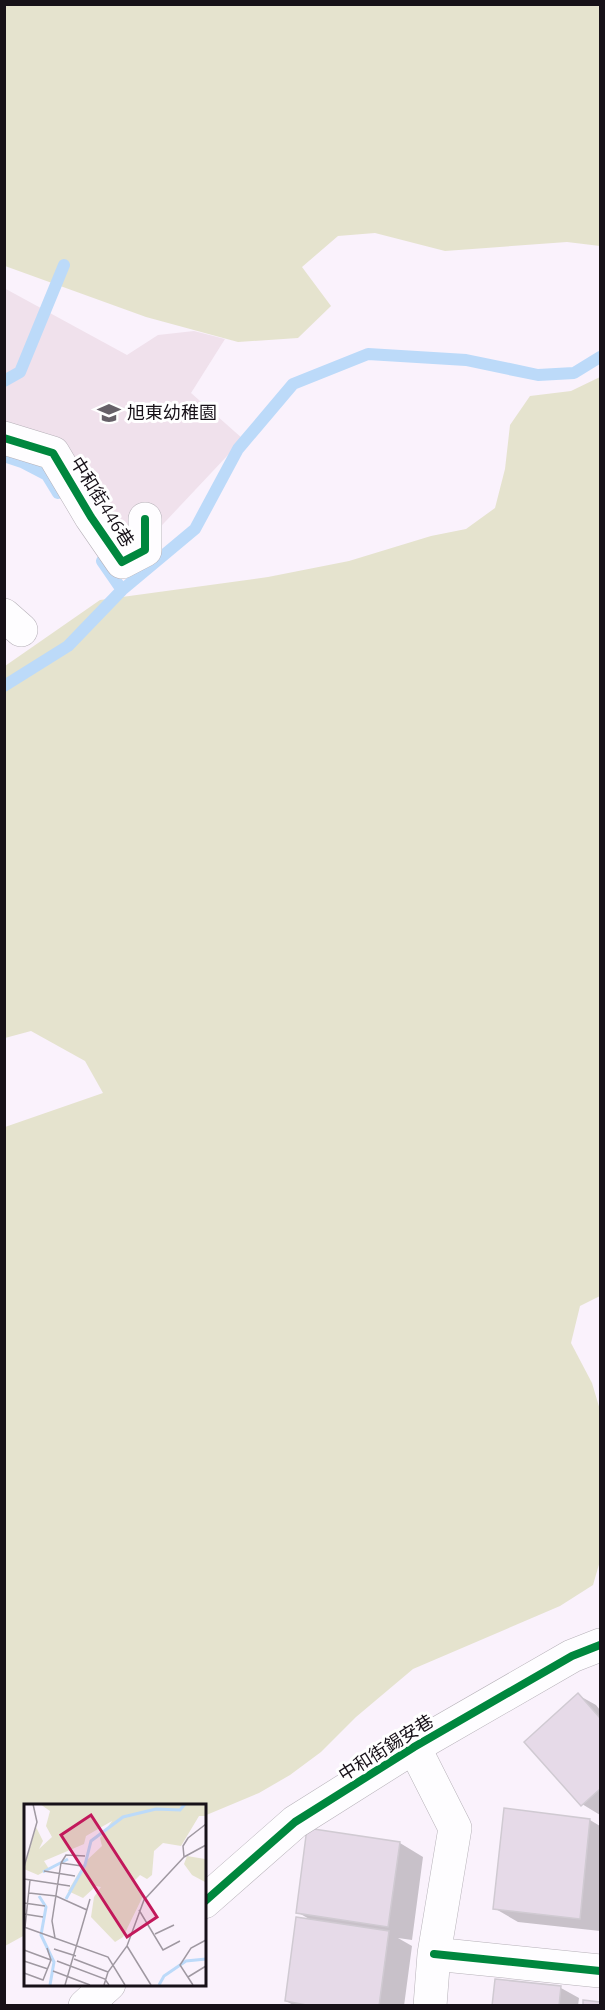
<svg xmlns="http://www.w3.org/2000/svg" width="605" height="2010" font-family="Ubuntu,'Noto Sans TC',sans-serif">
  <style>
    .education { fill: #f0e1ec }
    .green { fill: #e5e3ce }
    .shadow { fill: #0003 }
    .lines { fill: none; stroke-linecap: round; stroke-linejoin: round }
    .stream { stroke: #bcdaf9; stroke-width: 12 }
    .building { fill: #e6dae8; stroke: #d0cad2; stroke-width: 1.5 }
    .minor-casing { stroke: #b6b1b8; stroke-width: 34 }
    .minor { stroke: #fefdff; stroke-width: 33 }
    .cycleway-casing { stroke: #fff; stroke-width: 11 }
    .cycleway { stroke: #00873e; stroke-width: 8 }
    .labels { text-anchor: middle; stroke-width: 6; stroke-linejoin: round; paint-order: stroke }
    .poi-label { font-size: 18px; fill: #171118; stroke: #fff; text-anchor: start }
    .street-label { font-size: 18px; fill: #171118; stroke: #fff }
    .inset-river { fill: none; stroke: #bcdaf9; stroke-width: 3 }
    .inset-road { fill: none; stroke: #9f98a1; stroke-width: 1.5 }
    .view { fill: #c2185b; fill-opacity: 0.15; stroke: #c2185b; stroke-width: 3 }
    .inset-edge { fill: none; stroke: #171118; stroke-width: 3 }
  </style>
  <rect width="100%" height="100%" fill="#faf2fc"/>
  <path class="education" d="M4,288l123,67 31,-20 36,-4 31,8 -34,54 52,46 -110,117 -69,-104 -59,-18z"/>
  <path class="green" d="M4,5h596v241l-33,-4 -122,9 -70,-18 -37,3 -36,31 29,39 -33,32 -60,4 -92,-25 -141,-51z
    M600,377v919l-20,10 -9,37 21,40 8,27v151l-7,24 -33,21 -147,63 -57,48 -35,35 -31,23 -31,18 -55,23v-10h-178l-1,129 -20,11v-819l98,-34 -18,-32 -54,-30 -26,7v-372l95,-66 168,-23 81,-16 82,-25 35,-7 29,-21 10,-39 5,-44 20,-29 41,-5z"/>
  <path class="shadow" d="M578,1695l18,10 4,5v105l-18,-11z
    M505,1810l85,10 10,6v105l-82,-9 -24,-14z
    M400,1843l23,14 -11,83 -14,-2 14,8 -8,60h-109l-9,-5 25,-81 -14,-8z
    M496,1981l65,7 18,10 -1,8h-84z"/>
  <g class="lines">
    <path class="stream" d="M4,381l16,-9 44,-107
      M4,456l18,6 25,13 11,18
      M102,561l20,29
      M4,686l64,-40 54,-56 73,-61 43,-80 55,-65 75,-30 98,6 72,15 36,-2 26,-16"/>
  </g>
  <path class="building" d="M578,1693l22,25v71l-19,17 -57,-64z
    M504,1808l86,11 -10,100 -87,-10z
    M307,1828l93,14 -12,85 -92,-14z
    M296,1917l93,14 -10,75h-67l-27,-5z
    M495,1979l66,7 -2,20h-67z
    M583,2000l17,2v4h-17z"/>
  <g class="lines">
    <g class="minor-casing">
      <path id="minor" d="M4,438l49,15 38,64 31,45 23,-12v-31
        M4,615l17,15
        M414,1747l41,81 -21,126 -4,52
        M204,1902l91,-80 119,-75 158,-91 28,-11
        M434,1954l166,17
        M85,2006l24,-22"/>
    </g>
    <use href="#minor" class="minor"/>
    <g class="cycleway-casing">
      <path id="cycleway" d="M4,438l49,15 38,64 31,45 23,-12v-31
        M204,1902l91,-80 119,-75 158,-91 28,-11
        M434,1954l166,17"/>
    </g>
    <use href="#cycleway" class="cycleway"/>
  </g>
  <defs>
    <g id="school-bare" transform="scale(1.8)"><path d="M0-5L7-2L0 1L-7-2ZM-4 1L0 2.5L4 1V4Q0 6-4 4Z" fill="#666068" stroke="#fff" stroke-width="2.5" paint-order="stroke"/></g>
  </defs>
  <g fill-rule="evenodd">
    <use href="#school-bare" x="109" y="413"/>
  </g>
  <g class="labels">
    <g class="poi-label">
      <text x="127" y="419">旭東幼稚園</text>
    </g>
    <g class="street-label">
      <text transform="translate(102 502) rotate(58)" y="6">中和街446巷</text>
      <text transform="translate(386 1748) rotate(-32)" y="6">中和街錫安巷</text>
    </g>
  </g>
  <g transform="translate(24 1804)">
    <rect width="182" height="182" fill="#faf2fc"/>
    <path d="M16,0h165v12h-6l-18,30 -18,-3 -9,8 -2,24 -5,4 -7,-4 -7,7 10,14 -20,41 -8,5 -24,-25 3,-20 7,-10 -5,-1 -13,12 -15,-7 17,-29 17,-16 -2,-8 12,-17 -26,15 -2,8 -40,17 5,8 -11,6 -14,-6 12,-42 7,14 -4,8 13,-12 -6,-11 4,-15zM163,52l18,3v23l-13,-7 -8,-11z" fill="#e5e3ce"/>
    <path class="inset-river" d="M19,68l25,-13M15,92l7,11 -5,28 13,27 -4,23M42,95l19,-34 6,-24 32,-24 33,-8 24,1 5,-6M135,181l5,-9 22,-15 20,-2"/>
    <path class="inset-road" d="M160,53l22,-12M37,59l5,-8 19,1M37,59l21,3M0,63l13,-45 -4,-18M20,67l31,5M0,75l46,7M5,89l27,3 31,14M0,99l21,3M115,106l24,40 17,-9M0,110l19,3M0,123l84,30 17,28M1,123l5,-47M131,130l19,-9M31,134l-3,-17 9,-58M103,142l24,39M30,145l22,7M0,146l27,10M50,155l34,13M0,157l24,8M33,157l48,18 4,6M29,167l37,14M0,169l19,7 8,-20 -4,-12M164,173l18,-11M41,181l25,-86M80,181l4,-13 19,-26 17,-46 40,-43 -1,-11 5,-8 18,-14M169,181l-13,-20 11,-17 15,-8"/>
    <path class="view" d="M67,11l66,102 -30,20 -66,-102z"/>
    <rect width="182" height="182" class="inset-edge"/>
  </g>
  <rect width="605" height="2010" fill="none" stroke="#171118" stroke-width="12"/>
</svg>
